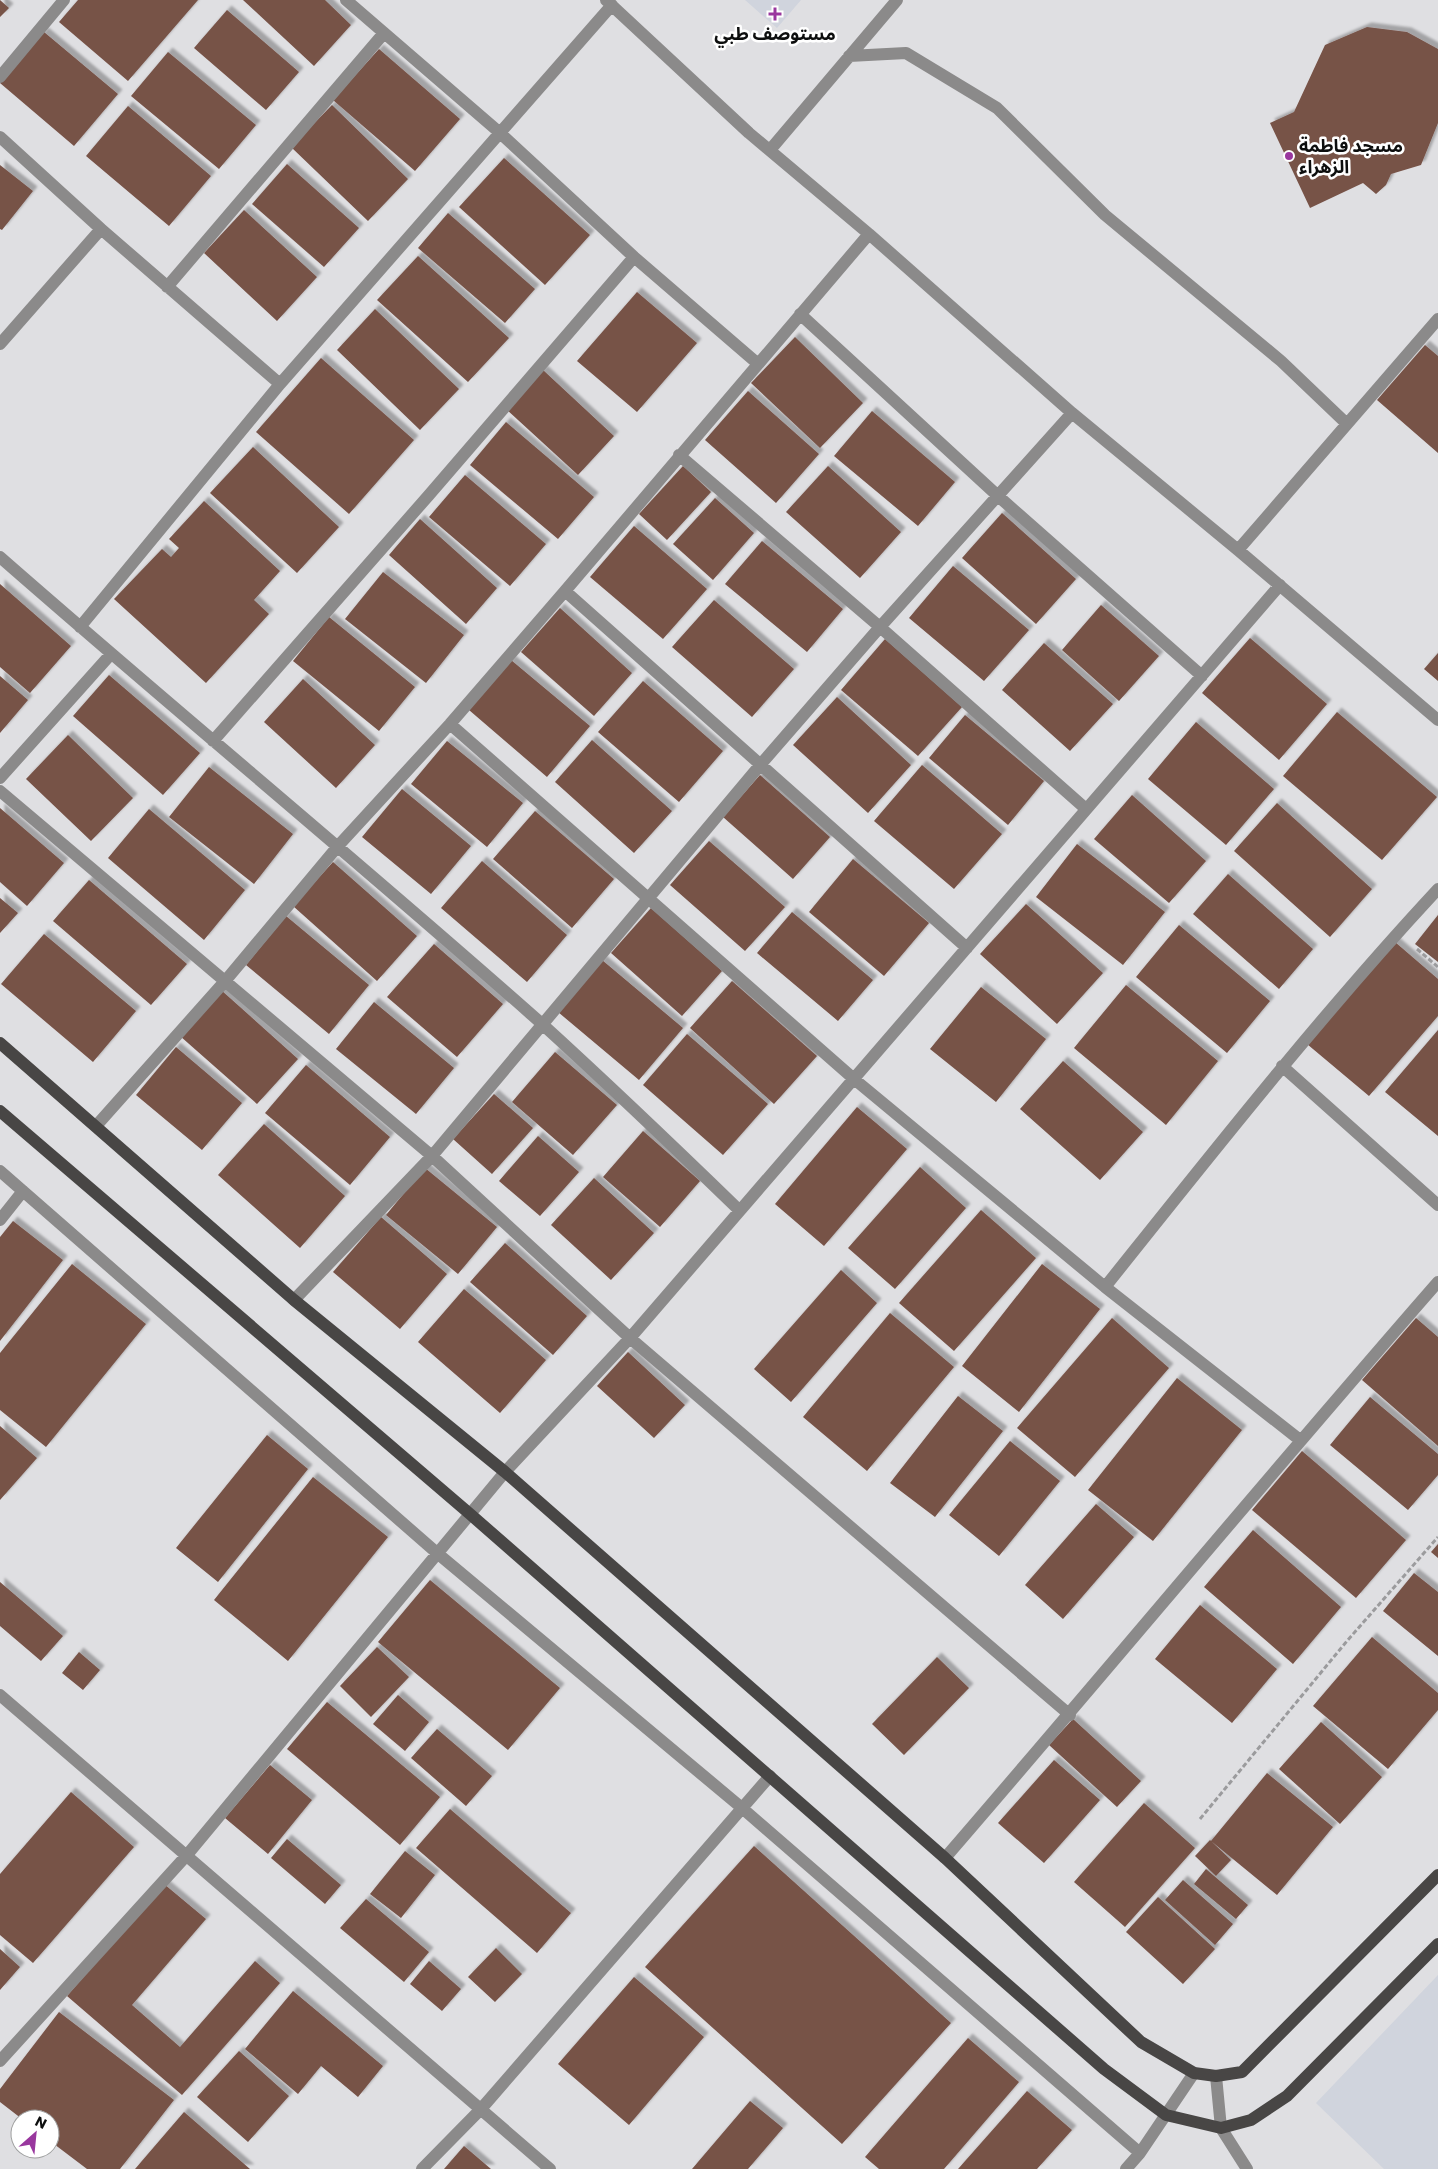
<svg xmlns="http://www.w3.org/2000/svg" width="1438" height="2169" font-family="Poppins,'Noto Sans Arabic',sans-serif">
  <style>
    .built { fill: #d0d4dd }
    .building { fill: #775247; filter: url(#shadow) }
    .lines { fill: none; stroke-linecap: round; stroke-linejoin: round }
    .path { stroke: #9b9b9d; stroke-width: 3; stroke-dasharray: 5 2.5; stroke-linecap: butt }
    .minor { stroke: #8b8a8a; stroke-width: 12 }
    .primary { stroke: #484645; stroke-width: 12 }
    .poi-dot { fill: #99379e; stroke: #fff; stroke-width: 2 }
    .labels { text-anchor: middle; stroke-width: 5; stroke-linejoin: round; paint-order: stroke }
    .poi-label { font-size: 18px; font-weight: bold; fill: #0d0e0e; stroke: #fff }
  </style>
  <defs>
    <filter id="shadow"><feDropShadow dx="4.5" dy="-4.5" stdDeviation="1" flood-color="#0004"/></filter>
  </defs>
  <rect width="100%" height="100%" fill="#dfdfe2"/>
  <path class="built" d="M745,0h56l-24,28z
    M1438,1975v194h-54l-68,-66z"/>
  <path class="building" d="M0,0l9,8 -9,9z
    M78,0h120l-70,81 -69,-59z
    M243,0h82l26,25 -37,41z
    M227,10l72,62 -33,38 -72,-62z
    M1367,27l40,5 31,17v74l-17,42 -30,9 -5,11 -10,9 -13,-11 -53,25 -40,-85 24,-11 31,-67z
    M44,32l74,62 -44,52 -74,-63z
    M379,49l81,70 -45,52 -82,-71z
    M168,52l88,73 -37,44 -88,-73z
    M332,105l76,74 -40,42 -77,-74z
    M128,106l83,70 -42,50 -83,-70z
    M504,158l86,77 -45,50 -86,-78z
    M287,164l72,64 -35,39 -72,-63z
    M0,165l33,26 -31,39 -2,-1z
    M244,210l73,67 -40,44 -73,-68z
    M448,213l87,76 -30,34 -87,-75z
    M418,256l91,82 -41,44 -91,-82z
    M637,292l60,51 -60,69 -60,-51z
    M375,309l84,80 -39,41 -83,-80z
    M795,337l68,66 -43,45 -69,-65z
    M1425,345l13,11v97l-61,-53z
    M321,358l93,82 -65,74 -93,-82z
    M543,370l71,66 -36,39 -72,-66z
    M748,391l71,63 -43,49 -71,-63z
    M872,411l83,71 -37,44 -84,-70z
    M506,422l88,75 -36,42 -88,-74z
    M253,447l86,80 -42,46 -87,-80z
    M683,466l28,26 -44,48 -28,-26z
    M828,466l73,66 -41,46 -74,-66z
    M465,475l81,69 -36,42 -81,-69z
    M715,498l39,35 -41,47 -40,-36z
    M204,501l76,70 -26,29 15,14 -63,69 -92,-84 48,-50 9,8 8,-9 -10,-9z
    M1002,513l74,66 -40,45 -74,-66z
    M420,519l77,69 -31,36 -77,-69z
    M634,526l73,63 -44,50 -73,-62z
    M762,541l81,68 -36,43 -82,-68z
    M953,566l76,64 -45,51 -75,-63z
    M383,572l81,63 -38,48 -81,-64z
    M0,584l71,62 -41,47 -30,-26z
    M714,600l80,69 -42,48 -80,-70z
    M1101,605l58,51 -40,45 -57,-51z
    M560,608l72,65 -38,43 -73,-64z
    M329,617l86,70 -36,44 -86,-70z
    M1250,638l77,66 -48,56 -77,-67z
    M885,639l77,68 -44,49 -77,-66z
    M1044,643l69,61 -43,47 -68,-61z
    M1438,653v28l-14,-12z
    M511,660l79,66 -43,51 -78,-67z
    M109,675l91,78 -37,42 -90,-79z
    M0,676l28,24 -28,33z
    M303,679l72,66 -39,43 -72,-66z
    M643,681l80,70 -44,51 -81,-70z
    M837,697l74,68 -43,48 -75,-68z
    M1337,712l100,85 -55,63 -99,-84z
    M965,715l79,66 -36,44 -79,-67z
    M1196,722l78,67 -48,56 -78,-66z
    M68,735l65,63 -42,43 -65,-62z
    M592,740l80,71 -38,42 -79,-71z
    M447,741l76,62 -36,44 -76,-63z
    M922,765l80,69 -48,55 -80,-68z
    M209,767l84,67 -39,50 -85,-67z
    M760,775l70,62 -37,42 -70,-62z
    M402,789l69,57 -40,48 -69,-57z
    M1132,795l74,66 -37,42 -75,-64z
    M1277,803l95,86 -42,48 -96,-86z
    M0,808l64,55 -37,43 -27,-24z
    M149,809l96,81 -41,50 -96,-82z
    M535,811l79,68 -42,49 -79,-69z
    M709,841l76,66 -40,44 -75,-66z
    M1077,844l88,68 -42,53 -87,-68z
    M853,859l76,64 -45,53 -75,-64z
    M482,861l85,74 -40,47 -86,-74z
    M333,862l84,74 -40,45 -84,-75z
    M1228,874l85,75 -34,40 -86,-75z
    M89,880l98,84 -36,41 -98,-84z
    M0,898l18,15 -18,20z
    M1026,904l77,69 -46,51 -77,-70z
    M651,908l71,63 -40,45 -71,-63z
    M792,912l81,68 -35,41 -81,-68z
    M1438,915v47l-23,-18z
    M286,916l83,69 -40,49 -83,-69z
    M1179,925l91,76 -43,52 -91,-76z
    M44,934l92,77 -43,51 -92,-78z
    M1395,942l43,37v37l-69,80 -62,-52z
    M434,944l69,60 -46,53 -70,-60z
    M602,960l81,68 -44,52 -81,-68z
    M732,981l85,75 -43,48 -84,-76z
    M1126,985l92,76 -52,64 -92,-77z
    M981,987l65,52 -50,63 -66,-53z
    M221,990l77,69 -41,45 -77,-68z
    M374,1002l80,66 -38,46 -80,-65z
    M1438,1030v106l-53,-44z
    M687,1034l81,70 -45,51 -80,-70z
    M176,1047l66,56 -40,47 -66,-55z
    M555,1052l62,53 -44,50 -61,-53z
    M1063,1061l80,71 -43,48 -80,-71z
    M306,1065l84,72 -40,48 -85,-72z
    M494,1094l39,34 -41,46 -39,-35z
    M857,1107l50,42 -83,97 -49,-42z
    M264,1124l81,72 -45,52 -82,-73z
    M643,1131l57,50 -40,46 -57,-50z
    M538,1136l41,36 -39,44 -41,-35z
    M920,1167l46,41 -71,81 -47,-41z
    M425,1168l72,59 -39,47 -72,-59z
    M594,1178l60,55 -43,47 -60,-55z
    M981,1210l55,48 -82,93 -55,-48z
    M381,1217l66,57 -47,55 -67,-57z
    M13,1221l50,39 -63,81v-104z
    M505,1243l82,73 -34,39 -83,-73z
    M72,1264l74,60 -100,123 -46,-37v-57z
    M1042,1264l58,45 -81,103 -57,-46z
    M841,1270l36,33 -86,99 -37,-33z
    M464,1289l82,71 -46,53 -82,-71z
    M890,1313l64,54 -87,104 -64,-54z
    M1112,1318l57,50 -94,109 -58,-49z
    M1416,1318l22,19v109l-76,-66z
    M628,1352l57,53 -31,33 -57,-52z
    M1177,1378l65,52 -89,111 -65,-51z
    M958,1396l45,35 -68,86 -45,-34z
    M1370,1397l68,57v21l-30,35 -78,-65z
    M0,1426l37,32 -37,42z
    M267,1435l41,34 -90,113 -42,-34z
    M1010,1441l50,40 -61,75 -50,-41z
    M1302,1451l104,89 -50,58 -104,-88z
    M313,1477l75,60 -100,124 -74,-61z
    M1096,1504l38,33 -71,82 -38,-34z
    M1253,1530l88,77 -48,57 -89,-77z
    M1438,1544v14l-7,-6z
    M1414,1573l24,19v64l-55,-45z
    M430,1580l130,108 -52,62 -130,-108z
    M0,1582l63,54 -22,25 -41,-35z
    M1200,1605l77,64 -45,54 -77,-64z
    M1372,1637l66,56v17l-50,59 -75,-63z
    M377,1647l32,30 -38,40 -31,-31z
    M79,1652l21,18 -17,20 -21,-17z
    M937,1657l32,31 -65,67 -32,-31z
    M398,1695l31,27 -24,29 -32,-27z
    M327,1702l113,95 -40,48 -113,-96z
    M1073,1719l68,62 -24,26 -68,-62z
    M1321,1722l61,55 -42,47 -61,-55z
    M437,1729l55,47 -26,30 -55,-48z
    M1054,1760l46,40 -56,63 -46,-40z
    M270,1765l42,35 -44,54 -43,-36z
    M1267,1773l66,54 -56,68 -66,-54z
    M71,1792l63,55 -101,116 -33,-28v-61z
    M1144,1803l51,45 -70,79 -51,-45z
    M450,1809l121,104 -34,40 -121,-105z
    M287,1839l54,46 -16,19 -54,-46z
    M1210,1840l21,20 -15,16 -21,-20z
    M754,1846l197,177 -109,121 -197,-177z
    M405,1851l30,24 -34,43 -31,-24z
    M1206,1869l42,36 -12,14 -42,-35z
    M1183,1880l50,44 -18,21 -50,-45z
    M164,1884l42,35 -74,86 48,42 75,-86 25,22 -98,112 -115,-99z
    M1158,1897l57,52 -32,35 -57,-52z
    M366,1899l63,53 -25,30 -64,-54z
    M496,1948l26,26 -27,28 -27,-25z
    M0,1949l20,18 -20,23z
    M429,1961l32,28 -19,22 -32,-27z
    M634,1977l70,60 -75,88 -71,-61z
    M293,1991l90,75 -25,31 -37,-31 -23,28 -53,-45z
    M59,2012l115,88 -54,69h-33l-37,-28v-22h-28l-22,-17v-13z
    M968,2038l51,44 -75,87h-65l-14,-12z
    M239,2051l50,45 -41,46 -51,-45z
    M1027,2091l45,39 -35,39h-79z
    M750,2101l33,27 -35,41h-56z
    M184,2112l66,57h-115z
    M464,2146l27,23h-47z"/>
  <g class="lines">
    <path class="path" d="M1417,949l21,18
      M1200,1819l147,-178 91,-104"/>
    <path class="minor" d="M346,0l153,132 135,125 123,106
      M606,0l143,133 120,101 203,179 166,137 200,170
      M849,56l57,-3 91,55 108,107 176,146 66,63
      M0,77l64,-77
      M0,137l101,92 179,155
      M770,150l127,-150
      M167,287l217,-254
      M800,314l198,182 204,180
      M0,344l101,-115
      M679,455l201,172 206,182
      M1238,550l200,-231
      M0,557c179,157 363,308 541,466 67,61 133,124 198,187
      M565,591l402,357
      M80,627l200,-243 332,-379
      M450,724l404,355 251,208 195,153
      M213,741l216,-246 205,-238
      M0,778l111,-124
      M0,791l432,365 198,182 440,377
      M1282,1066l156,139
      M96,1126l130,-146 112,-134 112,-122 115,-133 304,-357
      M0,1171l437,382 305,255 398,345
      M0,1220l23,-29
      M1105,1287c108,-135 215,-271 333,-398
      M294,1300l138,-144 329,-392 119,-137 192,-214
      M0,1695l550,474
      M945,1858c165,-191 327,-386 493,-576
      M0,2061l187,-206 318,-383 125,-134 650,-753
      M1216,2076l5,52 26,41
      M422,2169l59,-60 289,-333
      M1126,2169l14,-16 54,-80"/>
    <path class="primary" d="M0,1043l294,257 211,172 440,386 196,184 53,31 22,3 26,-4 196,-197
      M0,1111l470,403 634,555 62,46 55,13 30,-8 36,-24 151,-152"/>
  </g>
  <g class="poi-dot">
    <path d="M772.5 6.5h5v5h5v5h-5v5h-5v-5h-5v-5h5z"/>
    <circle cx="1289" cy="156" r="5"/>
  </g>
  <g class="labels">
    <g class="poi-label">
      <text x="775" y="40">مستوصف طبي</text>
      <text x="1299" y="152" text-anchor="start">مسجد فاطمة<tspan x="1299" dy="21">الزهراء</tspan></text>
    </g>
  </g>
  <g transform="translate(35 2134) rotate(27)"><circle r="24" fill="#ffffff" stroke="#9e9f9f"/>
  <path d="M0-4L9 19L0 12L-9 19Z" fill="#99379e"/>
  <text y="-8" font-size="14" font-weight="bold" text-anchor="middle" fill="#0d0e0e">N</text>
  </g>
</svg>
